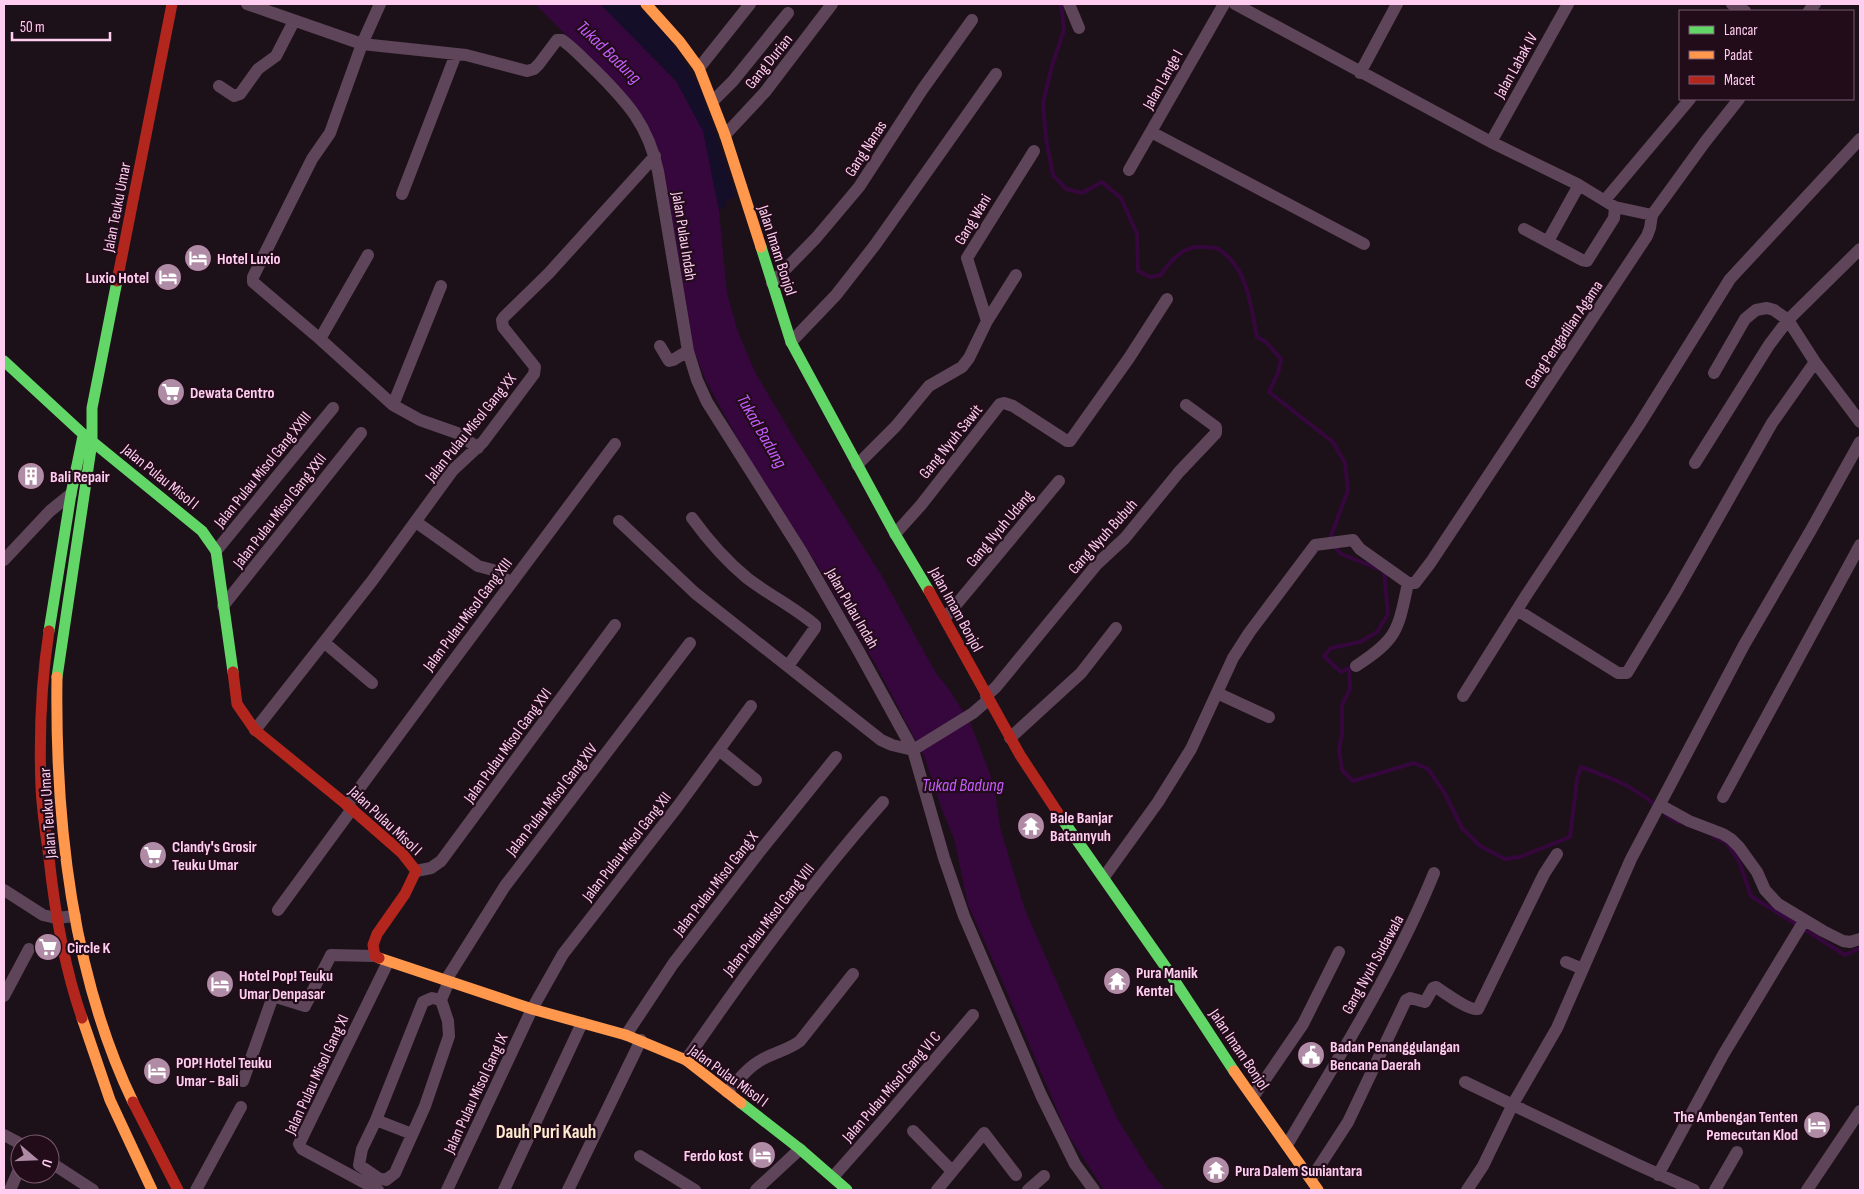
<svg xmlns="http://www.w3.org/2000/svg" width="1864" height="1194" font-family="'Sofia Sans Condensed',sans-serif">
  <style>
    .green { fill: #140e29 }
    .water { fill: #35073d }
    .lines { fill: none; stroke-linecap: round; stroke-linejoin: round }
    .stream { stroke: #35073d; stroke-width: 4 }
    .street { stroke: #5e4559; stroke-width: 12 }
    .fast { stroke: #63d668; stroke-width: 11 }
    .slow { stroke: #ff974d; stroke-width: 11 }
    .jam { stroke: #b3261e; stroke-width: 11 }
    .labels { text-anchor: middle; stroke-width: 4.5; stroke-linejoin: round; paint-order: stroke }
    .street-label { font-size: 16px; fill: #ffcdf0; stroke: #220c1a }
    .poi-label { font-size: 16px; font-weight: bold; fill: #ffcdf0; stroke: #220c1a; text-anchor: start }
    .water-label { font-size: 18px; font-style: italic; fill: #c65bff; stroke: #220c1a }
    .quarter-label { font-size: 19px; font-weight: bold; fill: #ffeacf; stroke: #220c1a }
  </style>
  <rect width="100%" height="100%" fill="#1d1119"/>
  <path class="green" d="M600,4h36l32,32 31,50 37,110 -10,5 -1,5 -6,5 -16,-80 -27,-50z"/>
  <path class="water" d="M535,4h65l76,77 27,50 16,80 8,82 11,39 17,40 36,61 92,145 53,95 12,15 22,34 20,52 6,24 4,29 25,83 92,208 31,50 17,22h-61l-37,-57 -67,-157 -32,-71 -14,-67 -12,-28 -18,-54 -47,-89 -56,-96 -79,-124 -37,-68 -19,-51 -23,-158 -58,-96z"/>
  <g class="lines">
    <path class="stream" d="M1061,4l3,26 -12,36 -9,37 3,36 7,36 13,14 16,4 20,-11 19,16 16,36 1,37 12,6 11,-2c9,-15 24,-30 42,-28 5,0 11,0 15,2 30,18 33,58 39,88l9,5 15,17 -3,14 -9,19 64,50 12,21 3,27 -19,51
      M1334,546l7,8 43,17 4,43 -11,18 -17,10 -29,6 -7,8 17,16 8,-4 1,21 -8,16v28l-3,17 3,20 11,11 61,-18 14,6 16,23 18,36 18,18 25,13 15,-2 50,-20 7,-58 4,-12c28,10 53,19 75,39
      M1665,814l5,4 10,5
      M1714,837l12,5 13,19 12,35 94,59 15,-7"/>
    <path class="street" d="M247,4l115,40 104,11 61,16 7,-2 5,-5 18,-24h5c12,8 23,21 34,31 32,32 52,54 62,100l30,180 9,29 10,22 94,149 57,99 55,100 31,108 20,58 77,179 34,69 19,26
      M380,4l-18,40 -32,89 -18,26 -59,118v5l67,57 73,66 27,15 37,13 21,15
      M1069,4l10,24
      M1235,4l256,138 88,43 36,22 37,8
      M1732,4l13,7
      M1809,11l6,-7
      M699,68l51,-64
      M1360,73l37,-69
      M219,86l15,10 6,-2 18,-25 18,-13 18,-35
      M713,101l20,-20 55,-68
      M1151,132l213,112
      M725,135l40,-43 67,-88
      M1491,142l77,-138
      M1129,170l95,-166
      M402,194l54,-140
      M1605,200l85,-101
      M1524,229l58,31 5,1 27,-43 1,-11
      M1548,241l31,-56
      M772,283l44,-45 43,-51 63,-97 50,-70
      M987,321l29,-46
      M320,339l48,-84
      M791,342l45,-47 39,-50 121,-171
      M660,346l9,15 4,-1 15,-9
      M1714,373l31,-54 11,-9 11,-2 7,2 14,10 27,42 45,60
      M393,405l48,-119
      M1695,463l74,-118 19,-25 72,-71
      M857,465l39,-39 33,-40 33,-19 7,-9 18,-37 -20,-63 67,-107
      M692,518c16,22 33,42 55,60 22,17 47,29 68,47v3l-27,38
      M619,521l76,72 186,147 11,5 21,5 60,-37 15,-13
      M416,522l62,44 15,4 18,13
      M895,534l26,-29 79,-101 4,-1 9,3 54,35h3l59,-83 38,-59
      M216,551l117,-143
      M4,560l46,-49 21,-17
      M1408,583h7l16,-21 216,-326 3,-8 2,-13 53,-73 34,-43
      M223,606l138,-173
      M1517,610l101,63h9l49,-81 96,-169 43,-61
      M945,618l114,-137
      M325,643l47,40
      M1356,666c42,-27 42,-36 52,-83
      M1217,693l52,24
      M986,696l10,-9 101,-123 28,-26 54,-66 37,-39v-6l-30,-22
      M1463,696l64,-102 112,-169 91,-146 130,-140
      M255,730l117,-149 81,-111 30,-28 51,-68 1,-7 -32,-40 -1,-7 2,-3 45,-44 106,-117
      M1010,738l71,-65 35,-45
      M719,750l37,30
      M1723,797l137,-252
      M347,805l95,-129 173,-232
      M1660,805l29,16 34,13 8,5 8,8 18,25 8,18 13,14 45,27 20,10 7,1 10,-3
      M416,871l15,-3 10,-7 174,-236
      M1104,877l54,-75 33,-53 42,-91 16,-25 66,-88 38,-5 7,9 48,34
      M4,890l39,25 13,3 19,-2
      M278,910l74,-101
      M1566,962l17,7
      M446,980l59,-94 185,-243
      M4,996l25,-47
      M441,1000l-9,-2 -9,4 -47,118 -14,29 -3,16 19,13 8,2 9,-7 30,-67 24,-70 -1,-15 -7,-21 8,-19
      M626,1035l47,-71 84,-109 79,-98
      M686,1060c61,-89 125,-177 197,-258
      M243,1081l29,-82 4,-2 29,9 26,-51 44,1
      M1465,1082l171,82 58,26
      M727,1092c10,-10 19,-23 31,-30 13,-9 29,-11 42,-21l53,-67
      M1253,1097l50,-73 36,-72
      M376,1120l36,14
      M913,1131l39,40
      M4,1135l17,9
      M1287,1145c51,-87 109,-178 147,-272
      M640,1156l55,34
      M50,1162l43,28
      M1658,1175l65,-120 81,-134
      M833,1177l47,-53 93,-109
      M1311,1179l37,-57 58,-122 4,-2 15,4 8,-14 3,-1c9,6 33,24 42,22l66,-135 13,-20
      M10,1190l10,-23
      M196,1190l45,-83
      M378,1190l-76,-41 -3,-5 89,-182
      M447,1190l85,-181 31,-55 115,-148 73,-100
      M504,1190l78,-167
      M568,1190l73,-150
      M756,1190l44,-41
      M937,1190l47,-57 32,42
      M1028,1190l16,-14
      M1467,1190l16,-24 30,-62 44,-76 74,-169 113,-214 67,-115 49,-88
      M1715,1190l22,-38
      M1807,1190l53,-79"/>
    <path class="fast" d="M761,247l30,95 104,192 34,57
      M4,361l79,73 119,97 14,20 17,121
      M49,631l22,-137 12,-58
      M57,677l35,-235v-34l25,-127
      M1060,816l107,153 67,102
      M741,1103l59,46 47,41"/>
    <path class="slow" d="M646,4l34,38 19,26 26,67 36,112
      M57,677c-2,142 14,296 76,425
      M379,958l153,51 94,26 60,25 55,43
      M82,1018l28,82 42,90
      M1234,1071l84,119"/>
    <path class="jam" d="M117,281l55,-277
      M929,591l91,164 40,61
      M49,631c-8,52 -10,103 -8,156 1,23 5,48 8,71 6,55 15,109 33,160
      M233,672l4,32 18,26 92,75 55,48 14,18 -11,23 -28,40 -4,11 2,11 4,2
      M133,1102l45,88"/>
  </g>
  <defs>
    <g id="hotel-disc" transform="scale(1.4375)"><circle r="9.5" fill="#b08ba5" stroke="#220c1a"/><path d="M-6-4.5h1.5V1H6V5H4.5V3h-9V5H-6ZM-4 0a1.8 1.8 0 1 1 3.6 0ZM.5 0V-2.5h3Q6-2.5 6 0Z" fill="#fff"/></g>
    <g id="supermarket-disc" transform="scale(1.4375)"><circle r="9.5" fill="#b08ba5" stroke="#220c1a"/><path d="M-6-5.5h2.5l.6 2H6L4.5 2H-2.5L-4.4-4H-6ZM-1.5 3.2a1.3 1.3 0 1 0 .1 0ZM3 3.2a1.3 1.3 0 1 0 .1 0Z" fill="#fff"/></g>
    <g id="building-disc" transform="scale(1.4375)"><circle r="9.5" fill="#b08ba5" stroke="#220c1a"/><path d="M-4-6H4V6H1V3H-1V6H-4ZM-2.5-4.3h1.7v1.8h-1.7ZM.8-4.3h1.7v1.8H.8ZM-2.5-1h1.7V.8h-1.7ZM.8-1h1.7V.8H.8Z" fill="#fff"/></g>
    <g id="temple-disc" transform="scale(1.4375)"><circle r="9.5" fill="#b08ba5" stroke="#220c1a"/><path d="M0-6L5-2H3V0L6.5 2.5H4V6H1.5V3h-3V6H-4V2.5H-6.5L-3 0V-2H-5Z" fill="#fff"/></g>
    <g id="civic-disc" transform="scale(1.4375)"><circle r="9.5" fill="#b08ba5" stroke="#220c1a"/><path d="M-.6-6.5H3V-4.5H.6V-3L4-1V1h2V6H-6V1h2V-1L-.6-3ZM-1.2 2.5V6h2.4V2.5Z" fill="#fff"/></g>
  </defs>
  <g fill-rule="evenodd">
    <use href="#hotel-disc" x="198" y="258"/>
    <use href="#hotel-disc" x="168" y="277"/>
    <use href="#supermarket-disc" x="171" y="392"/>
    <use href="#building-disc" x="31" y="476"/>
    <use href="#temple-disc" x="1031" y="826"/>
    <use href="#supermarket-disc" x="153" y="855"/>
    <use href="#supermarket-disc" x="48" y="947"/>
    <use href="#temple-disc" x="1117" y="981"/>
    <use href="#hotel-disc" x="220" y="984"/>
    <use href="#civic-disc" x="1311" y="1055"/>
    <use href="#hotel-disc" x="157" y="1071"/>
    <use href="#hotel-disc" x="1817" y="1125"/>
    <use href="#hotel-disc" x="762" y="1155"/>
    <use href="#temple-disc" x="1216" y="1170"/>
  </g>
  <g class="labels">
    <g class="street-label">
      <text transform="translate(768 61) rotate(-51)" y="6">Gang Durian</text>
      <text transform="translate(1515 65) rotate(-61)" y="6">Jalan Labak IV</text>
      <text transform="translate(1162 79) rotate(-61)" y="6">Jalan Lange I</text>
      <text transform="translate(865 148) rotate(-57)" y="6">Gang Nanas</text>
      <text transform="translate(116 207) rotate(-79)" y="6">Jalan Teuku Umar</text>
      <text transform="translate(972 219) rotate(-59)" y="6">Gang Wani</text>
      <text transform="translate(685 236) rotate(81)" y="6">Jalan Pulau Indah</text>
      <text transform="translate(778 250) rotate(72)" y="6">Jalan Imam Bonjol</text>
      <text transform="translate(1563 334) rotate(-56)" y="6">Gang Pengadilan Agama</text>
      <text transform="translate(470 427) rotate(-51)" y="6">Jalan Pulau Misol Gang XX</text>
      <text transform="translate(950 441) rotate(-51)" y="6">Gang Nyuh Sawit</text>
      <text transform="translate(262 469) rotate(-51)" y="6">Jalan Pulau Misol Gang XXIII</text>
      <text transform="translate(161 476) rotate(39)" y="6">Jalan Pulau Misol I</text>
      <text transform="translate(279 510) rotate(-52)" y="6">Jalan Pulau Misol Gang XXII</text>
      <text transform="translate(999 528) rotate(-50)" y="6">Gang Nyuh Udang</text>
      <text transform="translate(1102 536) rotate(-48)" y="6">Gang Nyuh Bubuh</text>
      <text transform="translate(853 608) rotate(60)" y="6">Jalan Pulau Indah</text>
      <text transform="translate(957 609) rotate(61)" y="6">Jalan Imam Bonjol</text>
      <text transform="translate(467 614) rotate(-53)" y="6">Jalan Pulau Misol Gang XIII</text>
      <text transform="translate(507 745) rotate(-54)" y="6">Jalan Pulau Misol Gang XVI</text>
      <text transform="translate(551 799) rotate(-52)" y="6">Jalan Pulau Misol Gang XIV</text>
      <text transform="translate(47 813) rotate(-94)" y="6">Jalan Teuku Umar</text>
      <text transform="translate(386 820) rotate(43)" y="6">Jalan Pulau Misol I</text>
      <text transform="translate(626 846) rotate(-52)" y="6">Jalan Pulau Misol Gang XII</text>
      <text transform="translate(715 883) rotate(-52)" y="6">Jalan Pulau Misol Gang X</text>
      <text transform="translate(768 919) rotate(-52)" y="6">Jalan Pulau Misol Gang VIII</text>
      <text transform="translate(1372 964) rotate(-61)" y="6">Gang Nyuh Sudawala</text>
      <text transform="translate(1240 1049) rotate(56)" y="6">Jalan Imam Bonjol</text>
      <text transform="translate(316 1074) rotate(-65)" y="6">Jalan Pulau Misol Gang XI</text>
      <text transform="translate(729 1075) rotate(36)" y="6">Jalan Pulau Misol I</text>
      <text transform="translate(891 1086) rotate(-49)" y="6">Jalan Pulau Misol Gang VI C</text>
      <text transform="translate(475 1093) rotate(-65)" y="6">Jalan Pulau Misol Gang IX</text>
    </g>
    <g class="poi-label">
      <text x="217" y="264">Hotel Luxio</text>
      <text x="149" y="283" text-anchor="end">Luxio Hotel</text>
      <text x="190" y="398">Dewata Centro</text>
      <text x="50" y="482">Bali Repair</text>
      <text x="1050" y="823">Bale Banjar<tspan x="1050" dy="18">Batannyuh</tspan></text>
      <text x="172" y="852">Clandy's Grosir<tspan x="172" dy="18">Teuku Umar</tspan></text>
      <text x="67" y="953">Circle K</text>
      <text x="1136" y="978">Pura Manik<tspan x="1136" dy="18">Kentel</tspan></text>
      <text x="239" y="981">Hotel Pop! Teuku<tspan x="239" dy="18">Umar Denpasar</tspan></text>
      <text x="1330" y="1052">Badan Penanggulangan<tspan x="1330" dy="18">Bencana Daerah</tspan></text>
      <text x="176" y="1068">POP! Hotel Teuku<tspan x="176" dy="18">Umar - Bali</tspan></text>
      <text x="1798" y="1122" text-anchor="end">The Ambengan Tenten<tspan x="1798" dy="18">Pemecutan Klod</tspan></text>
      <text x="743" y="1161" text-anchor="end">Ferdo kost</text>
      <text x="1235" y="1176">Pura Dalem Suniantara</text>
    </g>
    <g class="water-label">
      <text transform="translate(609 52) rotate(44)" y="6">Tukad Badung</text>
      <text transform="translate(762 431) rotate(60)" y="6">Tukad Badung</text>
      <text x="963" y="791">Tukad Badung</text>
    </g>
    <g class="quarter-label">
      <text x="546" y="1138">Dauh Puri Kauh</text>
    </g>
  </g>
  <rect width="1864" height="1194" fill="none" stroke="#ffcdf0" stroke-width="10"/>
  <rect x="1679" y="10" width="175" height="90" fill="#220c1a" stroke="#7a5970"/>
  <rect x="1689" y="26" width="25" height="8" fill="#63d668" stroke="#7a5970"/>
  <text x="1724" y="35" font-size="15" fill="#ffcdf0">Lancar</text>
  <rect x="1689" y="51" width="25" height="8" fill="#ff974d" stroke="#7a5970"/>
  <text x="1724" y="60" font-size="15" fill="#ffcdf0">Padat</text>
  <rect x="1689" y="76" width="25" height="8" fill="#b3261e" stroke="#7a5970"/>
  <text x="1724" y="85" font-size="15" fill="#ffcdf0">Macet</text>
  <g transform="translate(35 1159) rotate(109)"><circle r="24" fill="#220c1a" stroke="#7a5970"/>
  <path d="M0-4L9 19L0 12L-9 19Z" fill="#b08ba5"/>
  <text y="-8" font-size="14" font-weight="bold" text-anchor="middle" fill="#ffcdf0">U</text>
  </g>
  <path d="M12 32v8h98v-8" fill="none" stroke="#ffcdf0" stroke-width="2.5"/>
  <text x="20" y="32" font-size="15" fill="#ffcdf0" stroke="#220c1a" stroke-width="4" paint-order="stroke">50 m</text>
</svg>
